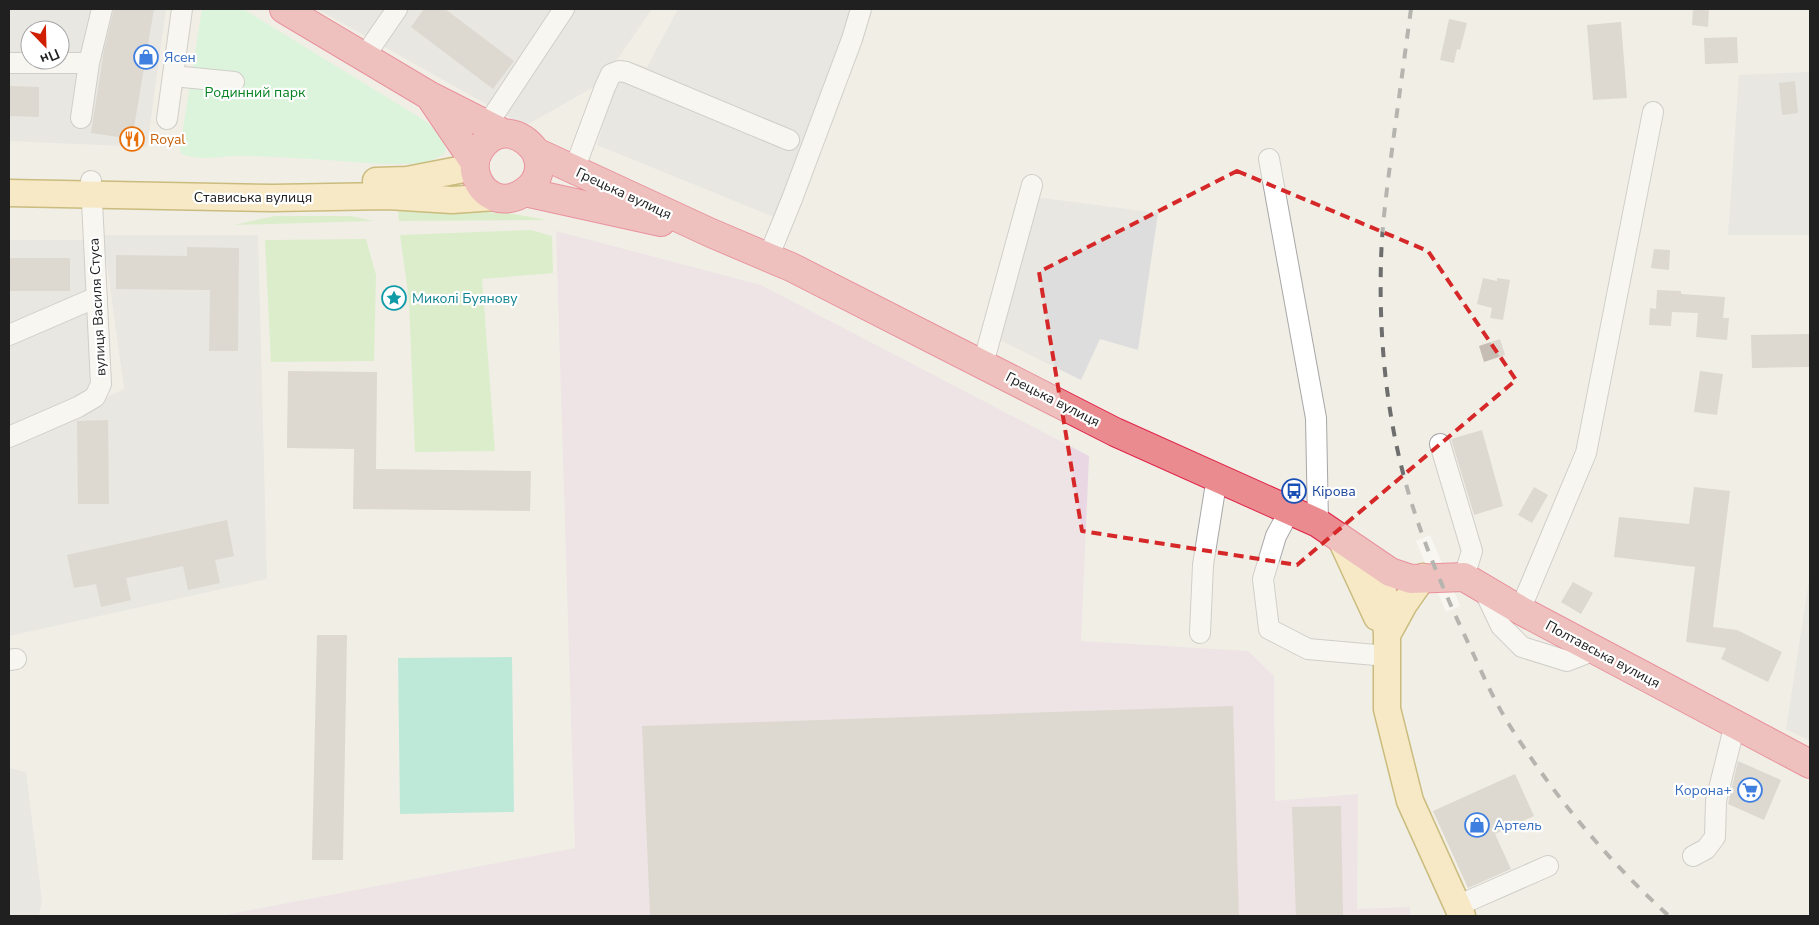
<svg xmlns="http://www.w3.org/2000/svg" width="1819" height="925" font-family="'Nunito Sans',sans-serif">
  <style>
    .residential { fill: #dedddd; fill-rule: evenodd }
    .industrial { fill: #ead7e4 }
    .grass { fill: #c1ecaa }
    .park { fill: #c2fbcf }
    .pitch { fill: #82e2ca }
    .pier { fill: #fff }
    .building { fill: #c6beb5 }
    .lines { fill: none; stroke-linecap: round; stroke-linejoin: round }
    .minor-casing { stroke: #a7a7a7; stroke-width: 22 }
    .major-casing { stroke: #9b7e00; stroke-width: 29 }
    .highway-casing { stroke: #e12147; stroke-width: 30 }
    .minor { stroke: #fff; stroke-width: 20 }
    .major { stroke: #ffe29d; stroke-width: 26 }
    .highway { stroke: #ea8b8f; stroke-width: 28 }
    .rail { stroke: #6e6e6e; stroke-width: 4; stroke-dasharray: 10 10; stroke-linecap: butt }
    .marked { fill: none; stroke: #d62828; stroke-width: 4; stroke-dasharray: 10 6; stroke-linejoin: round }
    .labels { text-anchor: middle; stroke-width: 4.5; stroke-linejoin: round; paint-order: stroke }
    .shop-label { font-size: 14px; fill: #366cbe; stroke: #fff; text-anchor: start }
    .park-label { font-size: 14px; fill: #088324; stroke: #fff }
    .food-label { font-size: 14px; fill: #c56008; stroke: #fff; text-anchor: start }
    .street-label { font-size: 14px; fill: #202020; stroke: #fff }
    .culture-label { font-size: 14px; fill: #0d838f; stroke: #fff; text-anchor: start }
    .transit-label { font-size: 14px; fill: #164399; stroke: #fff; text-anchor: start }
  </style>
  <rect width="100%" height="100%" fill="#f1eee6"/>
  <path class="residential" d="M9,9h157l-19,138 -138,-6zM30,30h30v30h-30z
    M317,9h335l-51,74 -76,43z
    M678,9h174l-54,149 -19,61 -182,-74 25,-85 25,7z
    M1810,72v166l-3,-3h-79l11,-160z
    M1035,197l123,16 -20,137 -38,-11 -19,41 -81,-40z
    M103,235h155l9,344 -258,57v-193l115,-54z
    M9,240h77l6,146 -18,17 -65,28z
    M1810,574v167l-24,-12z
    M9,768l17,4 16,128 -3,16h-30z"/>
  <path class="industrial" d="M556,231l205,54 328,171 -8,185 167,10 26,25 1,125 83,-7 -1,115 53,-2v9h-1190l355,-68z"/>
  <path class="grass" d="M398,209l110,4 39,7 -148,1z
    M275,216h76l22,5 -139,4z
    M531,230l21,6 1,37 -71,6 13,172 -80,1 -6,-152 -9,-65z
    M366,239l10,36 -2,86 -103,1 -6,-122z"/>
  <path class="park" d="M202,9h41l163,100 22,14 18,18 -1,12c-8,5 -15,9 -25,10 -31,3 -63,-1 -95,-3 -29,-2 -58,-4 -88,-4 -18,0 -40,6 -56,-3l-1,-5z"/>
  <path class="pitch" d="M512,657l2,155 -114,2 -2,-156z"/>
  <path class="pier" d="M1430,535l30,71 -14,6 -30,-71z"/>
  <path class="building" d="M114,9h40l-22,130 -41,-6 13,-83z
    M424,9h21l69,52 -21,28 -82,-62z
    M1693,9h16l-1,18 -16,-2z
    M1449,19l18,4 -7,27 -3,-1 -3,14 -14,-3z
    M1621,22l6,76 -34,2 -6,-75z
    M1737,37l1,26 -33,1 -1,-26z
    M1795,81l3,32 -16,2 -3,-32z
    M9,86l30,1v30l-30,-1z
    M187,247l52,1 -1,103h-29l1,-61 -94,-1v-34l71,1z
    M1654,249l16,1 -1,20 -18,-2z
    M9,258h61v33h-61z
    M1483,278l14,3v-3l13,2 -7,40 -13,-2 2,-10 -15,-4z
    M1657,290l24,1v3l44,3 -2,21h6l-2,22 -31,-3 2,-24 -26,-1 -1,14 -22,-1 1,-17 6,1z
    M1810,334v33l-58,1 -1,-33z
    M1500,339l5,16 -21,7 -5,-16z
    M288,371l89,1 -1,97 155,2 -1,40 -177,-2 1,-60 -67,-1z
    M1700,371l23,3 -6,41 -23,-3z
    M108,420l1,84h-31l-1,-83z
    M1482,430l21,76 -29,9 -23,-76z
    M1534,487l14,8 -16,28 -14,-8z
    M1694,487l36,4 -17,136 24,3 45,22 -14,30 -47,-23 5,-11 -40,-6 9,-75 -81,-10 5,-40 70,7z
    M227,520l7,36 -19,4 5,23 -32,7 -5,-24 -57,12 5,22 -30,7 -5,-23 -22,4 -7,-33z
    M1573,582l20,11 -12,21 -20,-12z
    M317,635h30l-4,225h-31z
    M1233,706l6,210h-589l-8,-190z
    M1738,761l43,19 -17,40 -36,-16z
    M1515,774l19,42 -39,18 16,35 -43,19 -35,-77z
    M1341,806l2,110h-47l-4,-109z"/>
  <g class="lines">
    <g class="minor-casing">
      <path id="minor" d="M364,57l33,-48
        M9,63h80
        M173,76l61,6
        M81,118l8,-55 13,-54
        M167,119l15,-110
        M487,125l77,-116
        M1269,159l47,259 2,105
        M574,170l31,-83 6,-13 8,-3 7,1 163,68
        M768,258l24,-59 60,-160 9,-30
        M9,335l88,-38
        M983,364l49,-179
        M9,437l69,-30 17,-10 6,-13 -10,-203
        M1440,444l32,107 -8,26
        M1290,510l-14,26 -13,43 6,50 39,20 79,7
        M1483,588l18,38 21,21 45,14 28,-11
        M1520,610l66,-157 67,-341
        M1200,633l3,-68 14,-88
        M9,660l7,-1
        M1693,856l13,-7 9,-12 1,-36 19,-77
        M1457,906l91,-40"/>
    </g>
    <g class="major-casing">
      <path id="major" d="M376,181l31,-1 67,-13
        M9,193l264,5 115,-2 64,4 44,-3
        M1340,537l37,80
        M1373,560l11,35 3,40v74l23,92 52,115
        M1387,635l17,-31 19,-27"/>
    </g>
    <g class="highway-casing">
      <path id="highway" d="M284,9l146,87 73,37
        M431,98l44,65
        M536,152c1,5 4,10 3,15 0,20 -25,37 -44,30 -19,-8 -26,-32 -15,-48 16,-24 41,-18 56,3l175,81 80,34 324,165 203,91 72,49 21,7 53,-2 56,33 290,154
        M525,192l136,30"/>
    </g>
    <use href="#minor" class="minor"/>
    <use href="#major" class="major"/>
    <use href="#highway" class="highway"/>
    <path class="rail" d="M1411,9c-6,44 -12,89 -18,133 -5,40 -11,79 -12,119 -2,69 4,141 21,208 14,56 37,111 61,163 15,31 28,64 47,94 44,70 98,135 159,190"/>
  </g>
  <path d="M0 0H1819V925H0ZM1237,171l191,80 88,129 -219,185 -215,-34 -43,-259z" fill="#f1eee6" fill-opacity=".55" fill-rule="evenodd"/>
  <path class="marked" d="M1237,171l191,80 88,129 -219,185 -215,-34 -43,-259z"/>
  <defs>
    <g id="shop-ring" transform="scale(1.25)"><circle r="9.5" fill="#fff" stroke="#3f7fe0" stroke-width="1.5"/><path d="M-5-2.5h2.3a2.7 3.5 0 0 1 5.4 0H5L5.5 6h-11ZM-1.5-2.5h3a1.5 2.3 0 0 0-3 0Z" fill="#3f7fe0"/></g>
    <g id="restaurant-ring" transform="scale(1.25)"><circle r="9.5" fill="#fff" stroke="#e8710a" stroke-width="1.5"/><path d="M-5-6h1v4h1v-4h1v4h1v-4h1v5L-1.5 .5V6h-2V.5L-5-1ZM5-6V6H3V1.5H1.5Q1.5-4 5-6Z" fill="#e8710a"/></g>
    <g id="sight-ring" transform="scale(1.25)"><circle r="9.5" fill="#fff" stroke="#0f9aa8" stroke-width="1.5"/><path d="M0-6L1.8-2.2L6-1.7L2.9 1.2L3.7 5.4L0 3.3L-3.7 5.4L-2.9 1.2L-6-1.7L-1.8-2.2Z" fill="#0f9aa8"/></g>
    <g id="bus-ring" transform="scale(1.25)"><circle r="9.5" fill="#fff" stroke="#1a4fb4" stroke-width="1.5"/><path d="M-5-6H5V4H4V6H2V4H-2V6H-4V4H-5ZM-3.5-4V0h7V-4ZM-3.5 1.2v1.5H-2V1.2ZM2 1.2v1.5H3.5V1.2Z" fill="#1a4fb4"/></g>
    <g id="supermarket-ring" transform="scale(1.25)"><circle r="9.5" fill="#fff" stroke="#3f7fe0" stroke-width="1.5"/><path d="M-6-5.5h2.5l.6 2H6L4.5 2H-2.5L-4.4-4H-6ZM-1.5 3.2a1.3 1.3 0 1 0 .1 0ZM3 3.2a1.3 1.3 0 1 0 .1 0Z" fill="#3f7fe0"/></g>
  </defs>
  <g fill-rule="evenodd">
    <use href="#shop-ring" x="146" y="57"/>
    <use href="#restaurant-ring" x="132" y="139"/>
    <use href="#sight-ring" x="394" y="298"/>
    <use href="#bus-ring" x="1294" y="491"/>
    <use href="#supermarket-ring" x="1750" y="790"/>
    <use href="#shop-ring" x="1477" y="825"/>
  </g>
  <g class="labels">
    <g class="shop-label">
      <text x="164" y="62">Ясен</text>
      <text x="1732" y="795" text-anchor="end">Корона+</text>
      <text x="1494" y="830">Артель</text>
    </g>
    <g class="park-label">
      <text x="255" y="97">Родинний парк</text>
    </g>
    <g class="food-label">
      <text x="150" y="144">Royal</text>
    </g>
    <g class="street-label">
      <text transform="translate(624 193) rotate(25)" y="5">Грецька вулиця</text>
      <text x="253" y="202">Стависька вулиця</text>
      <text transform="translate(97 307) rotate(-93)" y="5">вулиця Василя Стуса</text>
      <text transform="translate(1053 399) rotate(27)" y="5">Грецька вулиця</text>
      <text transform="translate(1603 654) rotate(28)" y="5">Полтавська вулиця</text>
    </g>
    <g class="culture-label">
      <text x="412" y="303">Миколі Буянову</text>
    </g>
    <g class="transit-label">
      <text x="1312" y="496">Кірова</text>
    </g>
  </g>
  <rect width="1819" height="925" fill="none" stroke="#202020" stroke-width="20"/>
  <g transform="translate(45 45) rotate(157)"><circle r="24" fill="#ffffff" stroke="#a6a6a6"/>
  <path d="M0-4L9 19L0 12L-9 19Z" fill="#cf1e00"/>
  <text y="-8" font-size="14" font-weight="bold" text-anchor="middle" fill="#202020">Пн</text>
  </g>
</svg>
